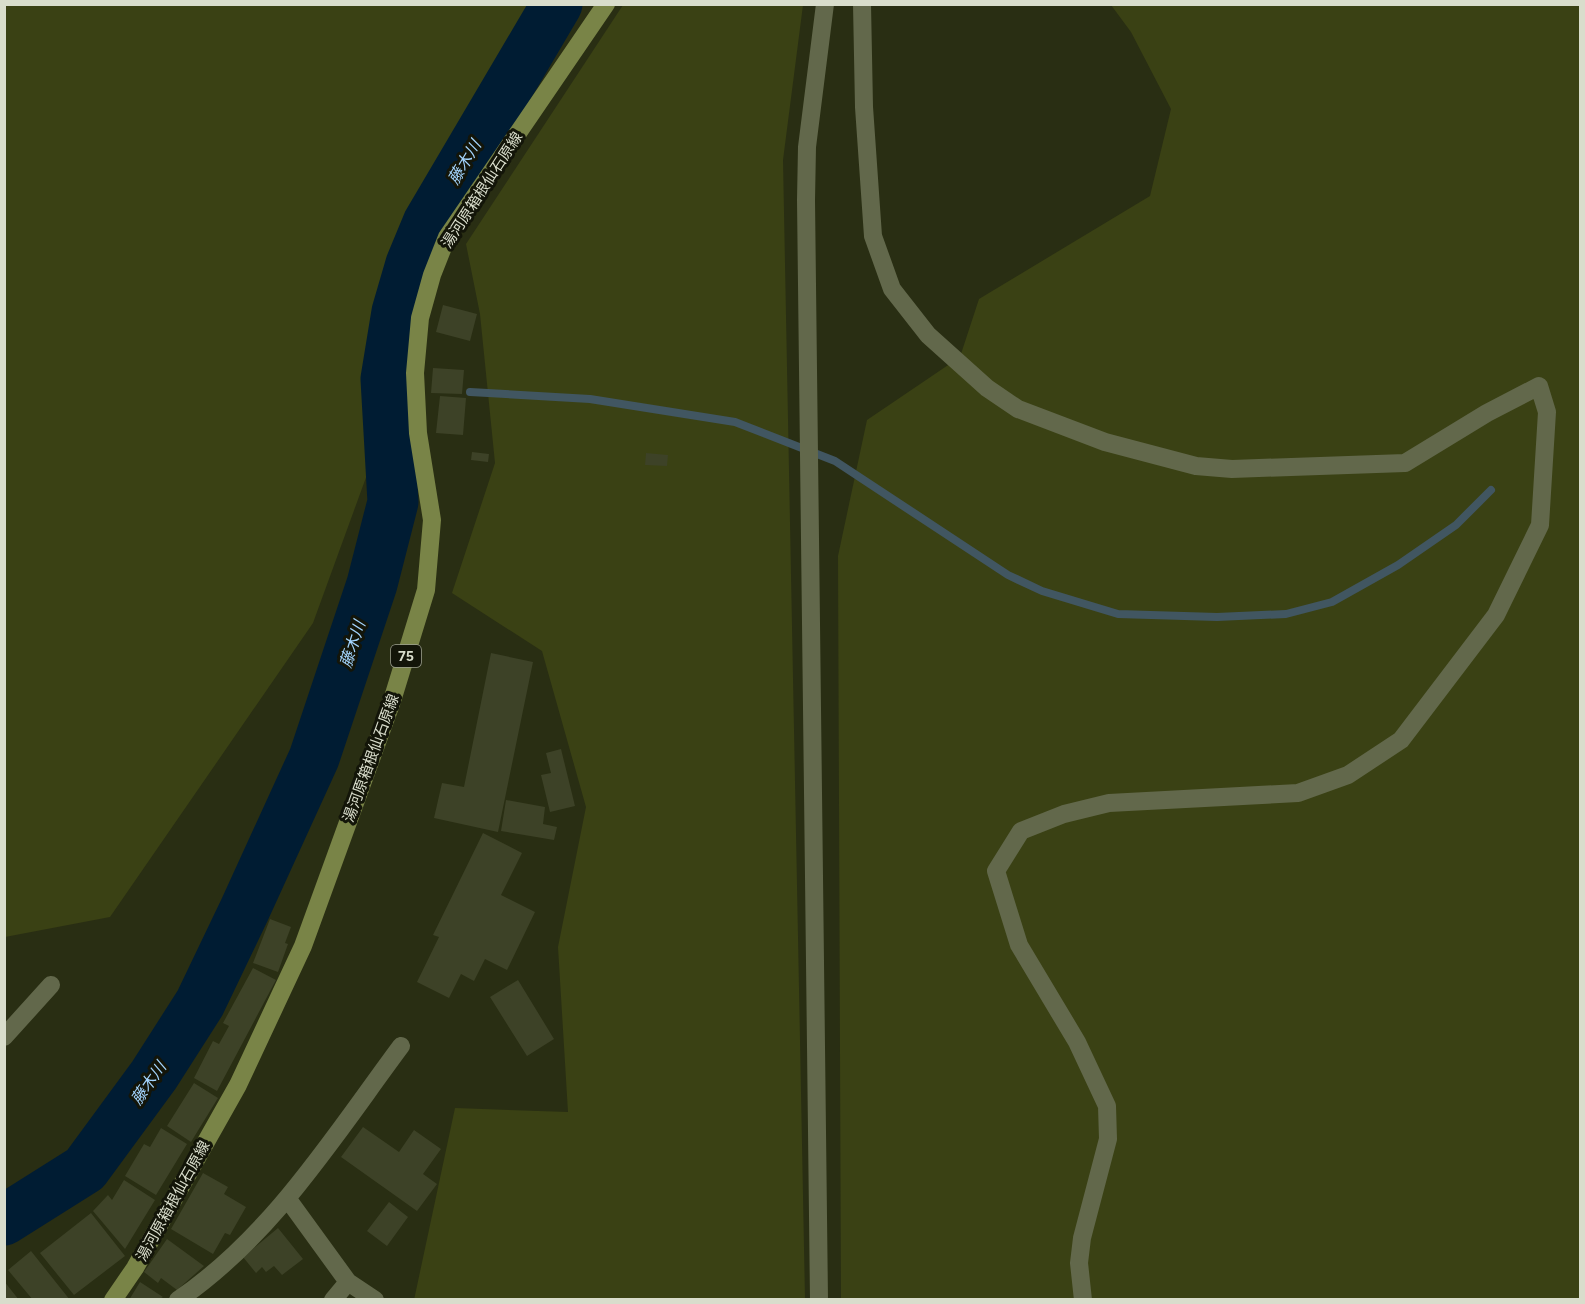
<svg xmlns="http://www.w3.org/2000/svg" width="1585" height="1304" font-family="Figtree,'Noto Sans JP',sans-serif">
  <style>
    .green { fill: #3a4114 }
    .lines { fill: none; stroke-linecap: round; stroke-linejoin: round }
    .stream { stroke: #415661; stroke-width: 8 }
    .river { stroke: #001c33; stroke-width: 51 }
    .building { fill: #3d4227 }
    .minor { stroke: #62684b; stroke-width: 18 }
    .major { stroke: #798447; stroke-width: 18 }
    .labels { text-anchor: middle; stroke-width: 6; stroke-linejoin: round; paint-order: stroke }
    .shield { fill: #131509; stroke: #9ea192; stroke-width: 1.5 }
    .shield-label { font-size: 14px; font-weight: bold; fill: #d9ddcc }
    .street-label { font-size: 15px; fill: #d9ddcc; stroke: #131509 }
    .water-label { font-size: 16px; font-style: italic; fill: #a3d4fd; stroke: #131509 }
  </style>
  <rect width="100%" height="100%" fill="#292e13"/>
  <path class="green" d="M5,4l530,1 -118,213 -17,44 -23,108 -5,91 -59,162 -203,294 -105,20z
    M623,5h180l-20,155 22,1139 -391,1 41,-192 113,4 -10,-165 28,-140 -44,-156 -90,-58 43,-130 -15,-149 -14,-70z
    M1111,5h469v1294l-739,1 -3,-744 29,-136 93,-63 19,-58 171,-103 21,-87 -40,-77z"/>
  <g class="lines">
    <path class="stream" d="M470,392l120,7 145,23 100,39 173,114 34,16 76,23 99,3 69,-3 46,-12 66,-37 58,-40 35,-35
      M387,394l12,-5"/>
    <path class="river" d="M4,1220l81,-51 69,-94 46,-72 45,-94 69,-151 58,-174 21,-82 -7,-123 11,-67 14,-48 17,-41 129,-219"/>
  </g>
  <path class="building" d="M443,305l34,9 -7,27 -34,-9z
    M433,368l31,2 -2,24 -31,-1z
    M440,396l26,2 -3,37 -27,-2z
    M472,452l17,2 -1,8 -17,-2z
    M646,453l22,2 -1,11 -22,-1z
    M491,653l42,9 -35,170 -64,-14 8,-35 22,4z
    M561,749l14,57 -25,6 -9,-37 10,-2 -5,-20z
    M506,800l39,7 -2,17 14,3 -3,13 -53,-9z
    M483,833l39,20 -21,42 34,17 -28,58 -22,-11 -11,22 -13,-7 -12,24 -32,-16 22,-45 -6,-2z
    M270,919l21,8 -6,16 3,1 -10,28 -25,-9z
    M253,968l23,12 -59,111 -23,-13 19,-37 6,3 10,-18 -6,-3z
    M518,980l36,59 -27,17 -37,-59z
    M194,1083l24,15 -27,44 -24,-16z
    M363,1127l36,25 15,-22 27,19 -18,25 14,10 -20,27 -76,-54z
    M161,1128l26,16 -31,51 -31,-19 19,-32 6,3z
    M203,1173l25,14 -4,7 22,13 -16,28 -5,-2 -12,21 -42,-25z
    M124,1180l31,20 -30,49 -32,-38 15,-16 4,5z
    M389,1202l19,15 -21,29 -20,-15z
    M91,1213l34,43 -51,39 -34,-42z
    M278,1228l25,31 -21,16 -8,-9 -8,6 -4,-5 -6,6 -13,-16z
    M167,1239l37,27 -27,24 -16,-12 -3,5 -14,-11z
    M31,1251l39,49h-37l-25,-30z
    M4,1281l15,19h-15z
    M140,1282l23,15 -5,3h-29z"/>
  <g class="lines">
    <path class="minor" d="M862,4l2,103 9,129 19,53 36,46 59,53 31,21 87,33 91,24 36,3 173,-6 82,-50 52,-27 8,26 -7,113 -44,90 -95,125 -53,35 -50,18 -189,10 -45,11 -43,17 -25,40 23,74 58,97 30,64 1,33 -26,99 -3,25 4,37
      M4,1037l47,-52
      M287,1198l61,84 27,18
      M178,1300c94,-64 156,-164 223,-254
      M333,1300l15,-18
      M819,1300l-13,-1100 1,-53 18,-143"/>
    <path class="major" d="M113,1300l22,-32 103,-183 65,-139 88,-242 35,-114 6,-70 -14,-87 -3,-60 5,-55 12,-43 15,-38 159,-233"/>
  </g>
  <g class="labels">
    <rect class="shield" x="391" y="645" width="30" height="22" rx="4.5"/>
    <g class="shield-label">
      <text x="406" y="661">75</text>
    </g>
    <g class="street-label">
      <text transform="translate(482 190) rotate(-57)" y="5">湯河原箱根仙石原線</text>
      <text transform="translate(371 758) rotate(-70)" y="5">湯河原箱根仙石原線</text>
      <text transform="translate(173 1201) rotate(-61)" y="5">湯河原箱根仙石原線</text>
    </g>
    <g class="water-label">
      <text transform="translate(464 162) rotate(-59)" y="6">藤木川</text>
      <text transform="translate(352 644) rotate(-72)" y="6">藤木川</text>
      <text transform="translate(148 1083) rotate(-55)" y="6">藤木川</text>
    </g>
  </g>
  <rect width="1585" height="1304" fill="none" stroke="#d9ddcc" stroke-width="12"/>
</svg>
